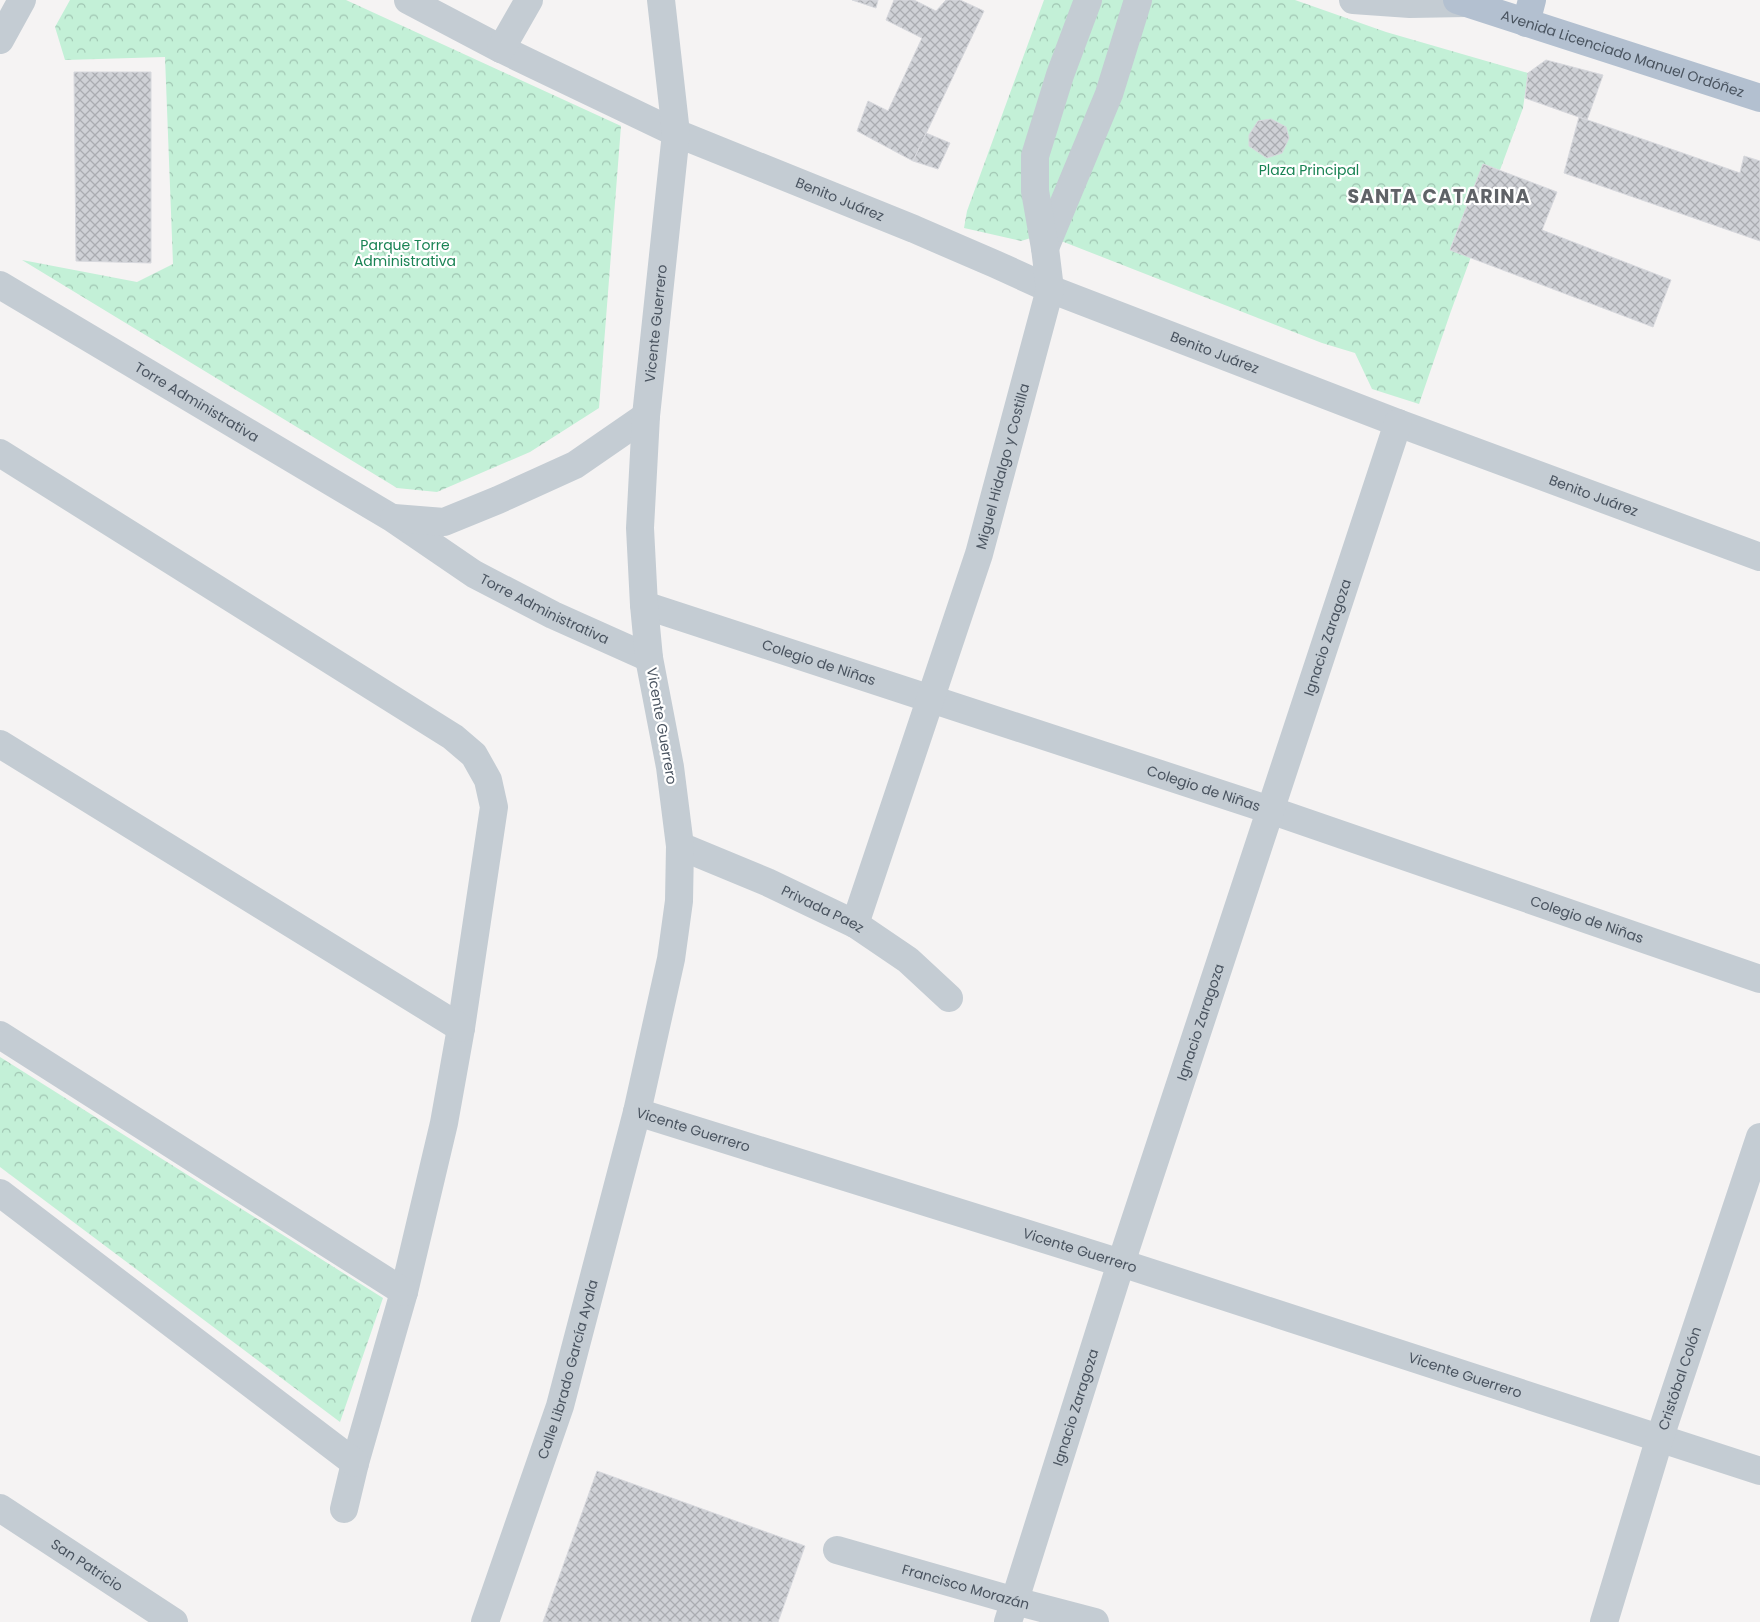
<svg xmlns="http://www.w3.org/2000/svg" width="1760" height="1622" font-family="Poppins,sans-serif">
  <style>
    .park { fill: url(#park-crowns) }
    .building { fill: url(#building-cross-hatch); stroke: #d7d8dd }
    .lines { fill: none; stroke-linecap: round; stroke-linejoin: round }
    .minor { stroke: #c4ccd3; stroke-width: 28 }
    .major { stroke: #b3c0d0; stroke-width: 28 }
    .labels { text-anchor: middle; stroke-width: 4.5; stroke-linejoin: round; paint-order: stroke }
    .street-label { font-size: 14px; fill: #4a5460; stroke: #fff }
    .park-label { font-size: 14px; fill: #198354; stroke: #fff }
    .district-label { font-size: 19px; font-weight: bold; letter-spacing: 1px; fill: #5f6267; stroke: #fff }
  </style>
  <defs>
    <pattern id="park-crowns" width="20" height="18" patternUnits="userSpaceOnUse" patternTransform="scale(1.25)"><rect width="20" height="18" fill="#c3f0d7"/><path d="M2 6a3 3 0 1 1 6 0M12 15a3 3 0 1 1 6 0" fill="none" stroke="#a0c5b2"/></pattern>
    <pattern id="building-cross-hatch" width="8" height="8" patternUnits="userSpaceOnUse" patternTransform="scale(1.25)"><rect width="8" height="8" fill="#cfd1d6"/><path d="M0 0l8 8M0 8l8-8" fill="none" stroke="#aaacb1"/></pattern>
  </defs>
  <rect width="100%" height="100%" fill="#f5f3f3"/>
  <path class="park" d="M70,0h276l275,126 -22,282 -69,44 -93,40 -40,-4 -375,-228 115,22 36,-18 -8,-207 -100,3 -10,-33z
    M1044,0h251l91,32 142,41 -5,35 -23,62 -17,-6 -33,85 21,8 -20,54 -32,93 -47,-15 -17,-36 -33,-10 -271,-106h-17l-13,4 -57,-13 3,-17z
    M0,1057l383,241 -43,124 -340,-255z"/>
  <path class="building" d="M852,0h26l-2,8z
    M894,0h20l22,11 10,-11h14l24,11 -71,150 -56,-30 11,-30 20,10 34,-73 -36,-18z
    M1546,60l57,15 -16,45 -62,-22 3,-25z
    M74,72h77v191l-75,-2z
    M1579,117l161,56 4,-17 16,5v80l-196,-68z
    M1271,119l15,8 3,11 -7,15 -15,5 -18,-12v-11l9,-14z
    M926,133l24,10 -12,26 -25,-8z
    M1483,164l74,28 -15,38 129,50 -18,47 -203,-77z
    M597,1471l208,75 -27,76h-235z"/>
  <g class="lines">
    <g class="minor">
      <path id="s1" d="M408,0l93,49 175,84 238,96 81,35 55,25 348,134 362,134"/>
      <path d="M1353,0l57,4 56,-1"/>
      <path d="M0,40l22,-40"/>
      <path d="M501,49l28,-49"/>
      <path d="M1045,248l64,-154 29,-94"/>
      <path id="s2" d="M0,285l392,233 82,56 79,41 96,43"/>
      <path d="M0,453l453,284 21,18 14,25 6,27 -33,221 -17,95 -40,169 -49,171 -11,46"/>
      <path d="M394,518l50,4 54,-22 77,-35 71,-49"/>
      <path id="s3" d="M644,605l626,205 490,169"/>
      <path d="M0,744l461,284"/>
      <path id="s4" d="M680,846l87,36 88,42 53,36 41,38"/>
      <path id="s5" d="M855,924l124,-370 71,-265 -5,-41 -10,-57v-35l25,-81 28,-75"/>
      <path d="M0,1035l404,257"/>
      <path id="s6" d="M637,1112l484,151 639,208"/>
      <path d="M0,1193l355,270"/>
      <path id="s7" d="M0,1508l174,114"/>
      <path id="s8" d="M837,1550l178,51 80,21"/>
      <path id="s9" d="M485,1622l75,-216 77,-294 34,-153 8,-58 1,-55 -10,-79 -21,-109 -5,-53 -4,-77 6,-112 30,-283 -15,-133"/>
      <path id="s10" d="M1008,1622l113,-359 277,-840"/>
      <path id="s11" d="M1604,1622l56,-185 100,-300"/>
    </g>
    <g class="major">
      <path id="s12" d="M1457,0l303,98"/>
      <path d="M1526,23l6,-23"/>
    </g>
  </g>
  <g class="labels">
    <g class="street-label">
      <text dy="5" stroke="none"><textPath href="#s12" startOffset="174">Avenida Licenciado Manuel Ordóñez</textPath></text>
      <text dy="5" stroke="none"><textPath href="#s1" startOffset="476">Benito Juárez</textPath></text>
      <text dy="5" stroke="none"><textPath href="#s9" startOffset="1329">Vicente Guerrero</textPath></text>
      <text dy="5" stroke="none"><textPath href="#s1" startOffset="881">Benito Juárez</textPath></text>
      <text dy="5" stroke="none"><textPath href="#s2" startOffset="229">Torre Administrativa</textPath></text>
      <text dy="5" stroke="none"><textPath href="#s5" startOffset="481">Miguel Hidalgo y Costilla</textPath></text>
      <text dy="5" stroke="none"><textPath href="#s1" startOffset="1286">Benito Juárez</textPath></text>
      <text dy="5" stroke="none"><textPath href="#s2" startOffset="634">Torre Administrativa</textPath></text>
      <text dy="5" stroke="none"><textPath href="#s10" startOffset="1035">Ignacio Zaragoza</textPath></text>
      <text dy="5" stroke="none"><textPath href="#s3" startOffset="184">Colegio de Niñas</textPath></text>
      <text transform="translate(662 726) rotate(80)" y="5">Vicente Guerrero</text>
      <text dy="5" stroke="none"><textPath href="#s3" startOffset="589">Colegio de Niñas</textPath></text>
      <text dy="5" stroke="none"><textPath href="#s4" startOffset="156">Privada Paez</textPath></text>
      <text dy="5" stroke="none"><textPath href="#s3" startOffset="994">Colegio de Niñas</textPath></text>
      <text dy="5" stroke="none"><textPath href="#s10" startOffset="630">Ignacio Zaragoza</textPath></text>
      <text dy="5" stroke="none"><textPath href="#s6" startOffset="59">Vicente Guerrero</textPath></text>
      <text dy="5" stroke="none"><textPath href="#s6" startOffset="464">Vicente Guerrero</textPath></text>
      <text dy="5" stroke="none"><textPath href="#s9" startOffset="266">Calle Librado García Ayala</textPath></text>
      <text dy="5" stroke="none"><textPath href="#s6" startOffset="869">Vicente Guerrero</textPath></text>
      <text dy="5" stroke="none"><textPath href="#s11" startOffset="255">Cristóbal Colón</textPath></text>
      <text dy="5" stroke="none"><textPath href="#s10" startOffset="225">Ignacio Zaragoza</textPath></text>
      <text dy="5" stroke="none"><textPath href="#s7" startOffset="104">San Patricio</textPath></text>
      <text dy="5" stroke="none"><textPath href="#s8" startOffset="134">Francisco Morazán</textPath></text>
    </g>
    <g class="park-label">
      <text x="1309" y="175">Plaza Principal</text>
      <text x="405" y="250">Parque Torre<tspan x="405" dy="16">Administrativa</tspan></text>
    </g>
    <g class="district-label">
      <text x="1439" y="203">SANTA CATARINA</text>
    </g>
  </g>
</svg>
